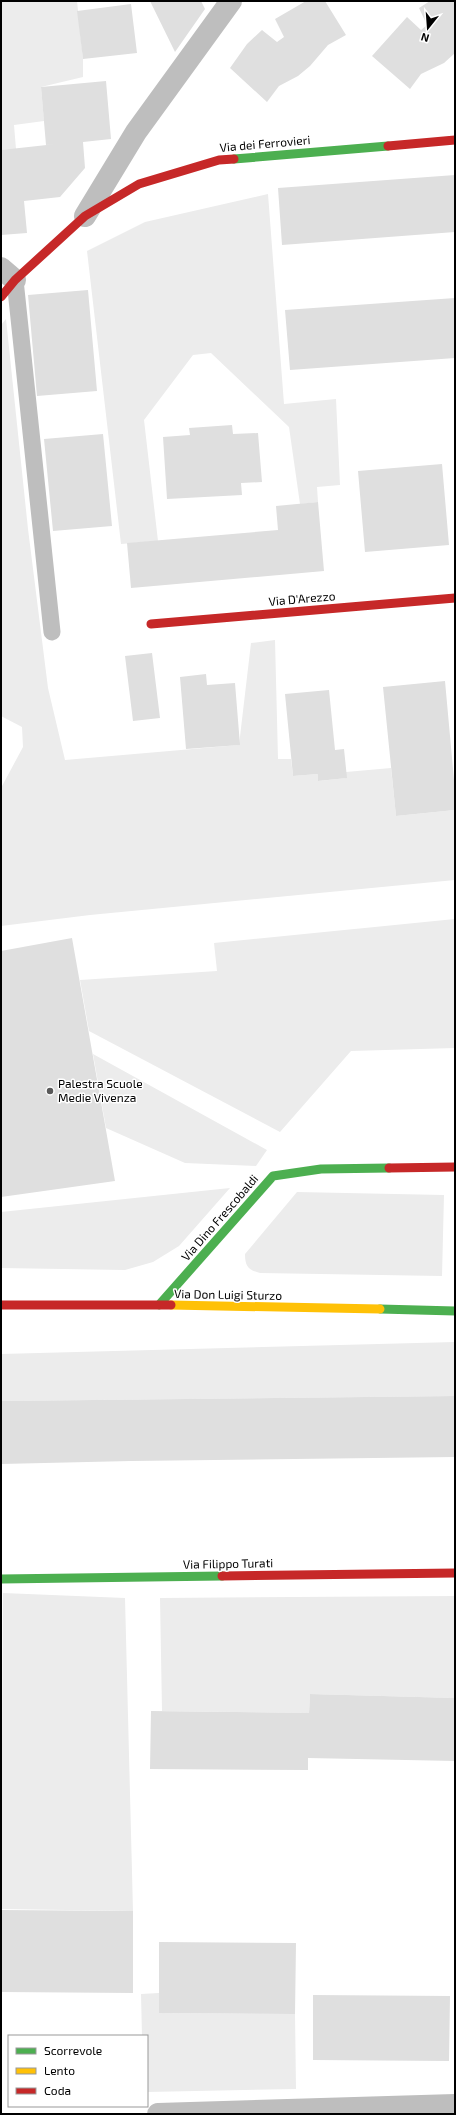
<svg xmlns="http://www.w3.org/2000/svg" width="456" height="2115" font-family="'Exo 2',sans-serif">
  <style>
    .green { fill: #ececec }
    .building { fill: #dfdfdf }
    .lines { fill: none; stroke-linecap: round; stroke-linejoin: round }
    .lane { stroke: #bebebe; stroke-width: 17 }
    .street { stroke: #bebebe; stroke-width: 22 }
    .fast { stroke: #4caf50; stroke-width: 9 }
    .slow { stroke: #ffc107; stroke-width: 9 }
    .jam { stroke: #c62828; stroke-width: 9 }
    .poi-dot { fill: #595959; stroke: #fff; stroke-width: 1.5 }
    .labels { text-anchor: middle; stroke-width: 3; stroke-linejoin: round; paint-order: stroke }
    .street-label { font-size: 12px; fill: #000; stroke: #fff }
    .poi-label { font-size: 12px; fill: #000; stroke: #fff; text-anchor: start }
  </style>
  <rect width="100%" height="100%" fill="#fff"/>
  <path class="green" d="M1,1h76l6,58v18l-42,10 3,34 -30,4 2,24 -15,1z
    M268,194l16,210 52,-5 4,86 -23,2 1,15 -18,2 -11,-77 -78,-74 -18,2 -49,65 14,121 -37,3 -34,-293 58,-29z
    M6,319l22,210 20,159 17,72 174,-15 12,-102 24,-3 3,119h13l2,17 25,-2 1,7 27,-3v-6l45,-4 5,48 59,-6v70l-365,35 -89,11v-138l22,-41 -1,-20 -21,-11v-391z
    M455,919v129l-104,3 -71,81 -191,-101 -9,-51 137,-9 -3,-28z
    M93,1054l174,96 -11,16 -71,-3 -79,-35z
    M230,1188l-51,58 -26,16 -28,8 -124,-2v-56z
    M297,1192l147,3 -2,81 -182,-3c-12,-3 -15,-7 -15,-19z
    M455,1342v54l-454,5v-47z
    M3,1593l122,5 8,313 -132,-2z
    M455,1596v102l-145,-4 -1,19 -147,-2 -2,-113z
    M159,1993v20l136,1 1,75 -149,3v-56h-5l-1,-42z"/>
  <path class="building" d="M150,1h51l4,8 -30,43z
    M306,1h19l21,34 -18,10 -18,21 -12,10 -19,10 -12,16 -37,-34 17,-24 15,-14 15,12 7,-5 -9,-18z
    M430,1h25v52l-11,10 -23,11 -11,15 -38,-33 35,-39 14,13 6,-5 -8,-17z
    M131,4l6,49 -54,6 -6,-48z
    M106,81l5,58 -28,3 2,26 -25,29 -36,4 3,32 -26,2v-85l55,-6 -10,1 -5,-58z
    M455,175v57l-173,13 -4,-57z
    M88,290l9,101 -60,5 -9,-101z
    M455,298v60l-165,12 -5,-60z
    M232,425l1,9 25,-1 4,49 -21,1 1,12 -75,4 -4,-62 27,-2 -1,-7z
    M103,434l9,92 -59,5 -9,-92z
    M442,464l7,81 -84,7 -7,-81z
    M318,502l6,69 -193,17 -4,-45 151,-13 -2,-24z
    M152,653l8,65 -27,3 -8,-65z
    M206,674l1,11 28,-2 5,62 -54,4 -6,-72z
    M445,681l10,110v19l-59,6 -13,-129z
    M329,690l6,60 9,-1 3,29 -29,3v-7l-25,2 -8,-82z
    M72,938l43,243 -114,16v-246z
    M455,1396v61l-324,4 -130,3v-63z
    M310,1694l145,4v63l-147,-3v12l-158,-1 1,-58 158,2z
    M1,1910l132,1v82l-132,-1z
    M159,1942l137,1 -1,71 -136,-1z
    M313,1995l137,1 -1,65 -136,-1z"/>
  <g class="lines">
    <path class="lane" d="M15,280l37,352"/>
    <path class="street" d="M85,216l51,-84 95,-131
      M1,268l14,12
      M158,2114l297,-9"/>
    <path class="fast" d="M234,159l154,-13
      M159,1305l114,-129 48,-7 68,-1
      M380,1309l75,2
      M1,1579l221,-3"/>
    <path class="slow" d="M171,1305l209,4"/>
    <path class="jam" d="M388,146l67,-6
      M1,297l14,-17 70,-64 54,-32 80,-24 15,-1
      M151,624l304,-26
      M389,1168l66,-1
      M1,1305h170
      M222,1576l233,-3"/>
  </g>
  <circle class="poi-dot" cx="50" cy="1091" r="4"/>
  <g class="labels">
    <g class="street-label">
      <text transform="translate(265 144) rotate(-5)" y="4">Via dei Ferrovieri</text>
      <text transform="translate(302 599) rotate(-5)" y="4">Via D'Arezzo</text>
      <text transform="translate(220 1218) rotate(-49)" y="4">Via Dino Frescobaldi</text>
      <text transform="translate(228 1295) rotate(1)" y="4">Via Don Luigi Sturzo</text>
      <text transform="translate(228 1564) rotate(-1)" y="4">Via Filippo Turati</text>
    </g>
    <g class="poi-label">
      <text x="58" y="1088">Palestra Scuole<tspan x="58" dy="14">Medie Vivenza</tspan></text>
    </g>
  </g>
  <rect width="456" height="2115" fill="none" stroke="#000000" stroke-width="4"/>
  <rect x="8" y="2035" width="140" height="72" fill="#ffffff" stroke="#999999"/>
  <rect x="16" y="2048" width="20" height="6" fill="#4caf50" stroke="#999999"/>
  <text x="44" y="2055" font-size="12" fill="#000000">Scorrevole</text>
  <rect x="16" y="2068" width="20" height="6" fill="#ffc107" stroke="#999999"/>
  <text x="44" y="2075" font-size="12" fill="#000000">Lento</text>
  <rect x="16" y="2088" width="20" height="6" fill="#c62828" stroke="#999999"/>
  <text x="44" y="2095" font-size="12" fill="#000000">Coda</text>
  <g transform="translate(428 28) rotate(197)" stroke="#ffffff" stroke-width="3" paint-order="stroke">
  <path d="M0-3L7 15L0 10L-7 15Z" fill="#000000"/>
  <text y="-6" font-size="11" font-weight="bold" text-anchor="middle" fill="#000000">N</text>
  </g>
</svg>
